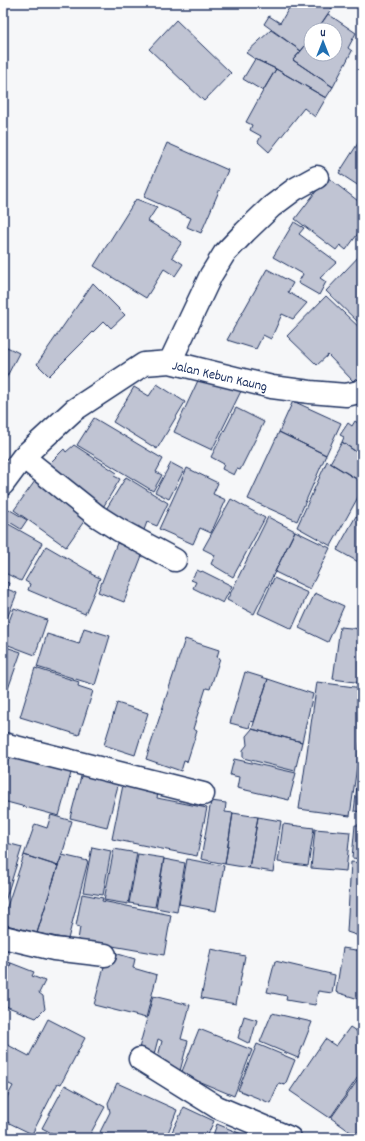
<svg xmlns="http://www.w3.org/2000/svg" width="365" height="1141" font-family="Dekko,sans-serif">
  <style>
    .building { fill: #c0c4d3; stroke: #1b2f5e }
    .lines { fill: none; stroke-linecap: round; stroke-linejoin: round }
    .street-casing { stroke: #1b2f5e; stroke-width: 25 }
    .street { stroke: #fff; stroke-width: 22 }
    .labels { text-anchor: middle; stroke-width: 3; stroke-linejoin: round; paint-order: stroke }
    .street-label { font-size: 14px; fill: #1b2f5e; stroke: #fff }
  </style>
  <rect width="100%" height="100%" fill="#f6f7f9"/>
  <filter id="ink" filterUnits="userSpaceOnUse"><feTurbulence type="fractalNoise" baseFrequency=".025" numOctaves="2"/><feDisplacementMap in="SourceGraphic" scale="8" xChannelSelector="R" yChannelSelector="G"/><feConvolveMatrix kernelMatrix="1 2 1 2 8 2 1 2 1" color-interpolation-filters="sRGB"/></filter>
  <g filter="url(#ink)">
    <path class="building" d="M292,3h43l-18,27h-6v8l-10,13 -37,-27 5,-8 11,7z
      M328,14l28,19 -8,15 4,3 -19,36 -40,-27 8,-9 10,-13v16h24v-24h-18z
      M176,20l55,53 -27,28 -55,-52z
      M271,30l30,21 -8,9 40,27 -7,11 -50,-29 -21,-10 -9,-6z
      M255,59l21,10 -13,22 -20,-12z
      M276,69l50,29 -11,19 -11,-9 -35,44 -11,-10 3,-6 -11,-6 2,-5 -6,-3 17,-31z
      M362,137v51l-23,-15z
      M167,143l61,27 -27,63 -14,-6 4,-9 -47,-21z
      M327,177l35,27v24l-16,22 -6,-5 -4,5 -41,-31z
      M136,199l21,8 -9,14 34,21 -10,15 11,7 -8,12 -11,-7 -18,29 -52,-32z
      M294,222l10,6 -5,6 38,28 -17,16 6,4 -7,13 -21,-12 5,-9 -30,-17z
      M362,253v73l-36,-35z
      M267,269l26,14 -5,9 19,11 -14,16 -11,-5 -11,25 -8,-4 -7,14 -29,-9z
      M93,283l32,32 -14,13 -7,-7 -55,55 -12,-12z
      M326,296l36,34v42l-9,9 -25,-26 -11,10 -30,-29z
      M3,345l16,8 -16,31z
      M201,374l41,15 -30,61 -38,-18z
      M157,384l28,18 -28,47 -44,-27 21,-35 15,9z
      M293,401l48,22 -15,32 -47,-23z
      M236,408l28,14 -24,48 -3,-1 -3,6 -12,-6 2,-5 -13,-7z
      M94,418l69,41 -7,13 6,3 -9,16 -76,-46z
      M355,421l7,5v30l-20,-14 2,-5 -4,-2 8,-12 4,3z
      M279,432l47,23 -29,66 -49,-22z
      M342,442l20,14v13l-6,10 -26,-16z
      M74,445l43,28 -3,3 6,3 -18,30 -12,-4 -40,-42 14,-14 2,3z
      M327,461l35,21v8l-31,56 -34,-19z
      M171,463l13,7 -15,29 -14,-7z
      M187,468l31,15 -5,11 13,6 -15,33 -11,-5 -7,16 -34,-15z
      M126,477l42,26 -11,23 -10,-4 -3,8 -6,-4 -2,3 -31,-18z
      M35,481l52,36 -21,30 -52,-37z
      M231,499l34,19 -32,59 -22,-13 4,-9 -12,-6z
      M5,507l22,13 -6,9 -18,-11v-7z
      M356,516l6,3v45l-25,-14z
      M268,517l27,14 -41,83 -27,-14z
      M3,521l39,22 -21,38 -18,-9z
      M295,531l35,17 -20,41 -35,-17z
      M117,543l26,10 -19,49 -26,-10z
      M46,546l45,26v2l9,4 -15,36 -57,-24 2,-6 -5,-3z
      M197,570l4,2 1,-1 30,15 -9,17 -30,-15 3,-6 -5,-2z
      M274,578l34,15 -16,36 -34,-16z
      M3,581l6,2 -2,6 10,4 -11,28 -3,-1z
      M315,593l29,13 -16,36 -29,-14z
      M14,608l33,12 -12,35 -32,-12v-6z
      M340,627l22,2v54l-29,-4z
      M84,628l26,8 -15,49 -58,-18 10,-33 32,10z
      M185,639l34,11 -2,7 3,1 -10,31 -4,-1 -13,41 4,2 -10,31 -3,-1 -3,10 -35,-12z
      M3,646l18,6 -18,51z
      M35,668l44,14 -1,4 15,5 -14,44 -59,-18z
      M245,672l23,7 -14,43 -3,-1 -2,7 -19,-5z
      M268,679l45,15 -11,48 -50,-13z
      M317,682l45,6v42l-12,86 -51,-7z
      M117,703l31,10 -13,42 -31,-10z
      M252,729l50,13 -7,29 -52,-13v-8l4,-5 -1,-9z
      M362,746v66l-8,-1z
      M11,750l62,16 -14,50 -56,-15v-23z
      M234,759l62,14 -7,27 -52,-12 2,-11 -9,-2z
      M83,769l37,9 -13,49 -37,-9z
      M124,780l35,7 -2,11 50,10 -10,48 -85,-17z
      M211,801l15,2 -1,9 8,1 -8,51 -24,-5z
      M233,813l25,4 -9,51 -24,-4z
      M51,815l21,6 -10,34 -4,11 -34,-11 11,-31 12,4z
      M258,817l23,4 -8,51 -24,-4z
      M283,824l31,4 -6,38 -30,-4z
      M355,825h7v34l-10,-1z
      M315,829l35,3 -4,39 -35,-3z
      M3,842l19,5 -19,61z
      M92,847l19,4 -8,44 -20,-3z
      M114,849l23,4 -9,51 -24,-4z
      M138,854l26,4 -9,49 -26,-4z
      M24,855l34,11 -21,67 -34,-9v-5z
      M62,855l26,6 -20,78 -31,-6 21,-67z
      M164,859l21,4 -8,49 -21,-4z
      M187,859l37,7 -8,45 -37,-7z
      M351,862l11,1v74l-15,-5z
      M82,894l21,4 -1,3 69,14 -7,40 -86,-15 2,-13 -4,-1z
      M343,948l19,3v49l-26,-8z
      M211,949l34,7 -9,48 -35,-6z
      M108,951l27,8 -2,9 24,7 -11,43 -52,-13z
      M3,960l8,3 -8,21z
      M275,961l60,14 -3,18 -14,-2 -3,14 -29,-5 1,-4 -20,-4z
      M11,963l23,9 -2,4 13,5 -6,12 4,3 2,13 -9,9 -33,-13v-21z
      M153,996l37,9 -9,34 7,2 -8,30 -24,-7 6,-23 -4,-2 -6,23 -14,-10z
      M272,1013l40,9 -14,36 -38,-16z
      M244,1016l13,4 -7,24 -12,-6z
      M48,1019l37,19 -24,46 -3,-1 -26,51 -29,-14v-15l10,-19 -10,-5v-31l3,-6 23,12z
      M350,1027l12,8v36l-32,47 -40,-27 35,-52 11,7z
      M199,1029l53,21 -18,46 -53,-22z
      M257,1044l38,16 -10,25 -6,-2 -9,20 -32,-13z
      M362,1074v54l-6,8 -25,-18z
      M117,1083l60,27 -11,28h-50l-16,-6 10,-20 -2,-9z
      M65,1085l40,22 -17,31h-27l-19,-10z
      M184,1107l30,14 -8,17h-37z
      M217,1124l27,11 -2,3h-30z"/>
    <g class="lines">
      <g class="street-casing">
        <path id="street" d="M170,362l41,-87 13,-21 21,-22 26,-25 24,-18 22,-12
          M23,457l74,59 22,14 56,30
          M3,484l20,-27 51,-47 70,-46 26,-2 102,25 38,5 36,3 13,-3 3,-2
          M3,744l200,50
          M3,937l51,12 51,6
          M140,1059l77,48 73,31"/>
      </g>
      <use href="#street" class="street"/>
    </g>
  </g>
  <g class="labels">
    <g class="street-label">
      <text transform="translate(220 375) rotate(13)" y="5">Jalan Kebun Kaung</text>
    </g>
  </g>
  <rect width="365" height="1141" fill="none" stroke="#fff" stroke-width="16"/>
  <rect x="8" y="8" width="349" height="1125" fill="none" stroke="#1b2f5e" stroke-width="1.5" filter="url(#ink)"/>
  <g transform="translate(323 42)"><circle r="19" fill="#ffffff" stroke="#a4acbf"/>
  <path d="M0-3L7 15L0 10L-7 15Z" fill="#1f6fb2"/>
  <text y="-6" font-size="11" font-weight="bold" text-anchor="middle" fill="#1b2f5e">U</text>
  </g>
</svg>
